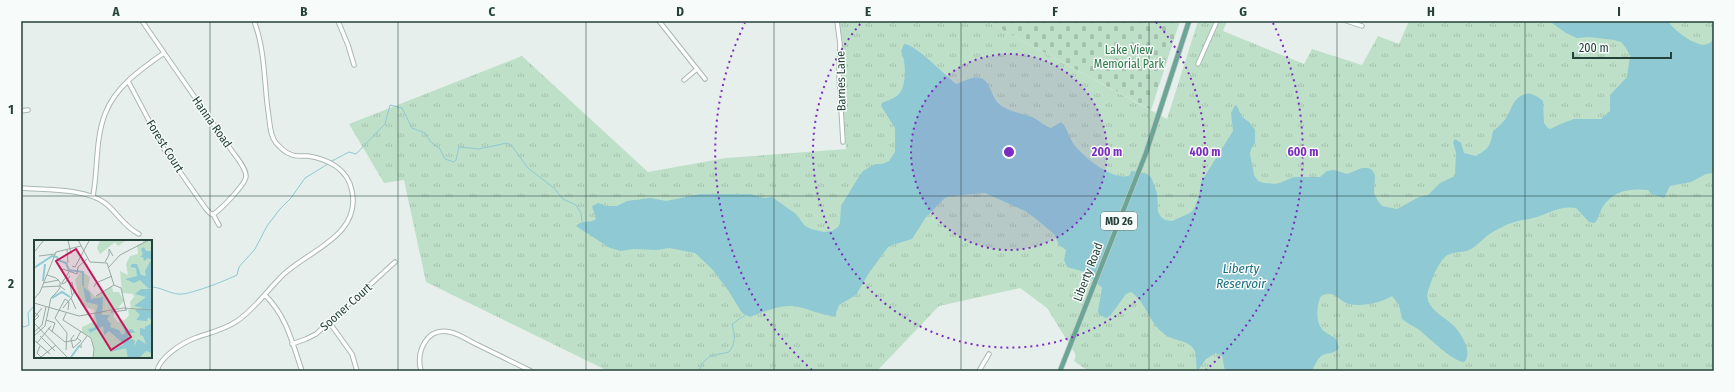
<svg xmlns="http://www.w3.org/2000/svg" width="1735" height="392" font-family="'Fira Sans Condensed',sans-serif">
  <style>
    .cemetery { fill: url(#cemetery-stones) }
    .park { fill: url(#park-tufts) }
    .water { fill: #8ec9d4 }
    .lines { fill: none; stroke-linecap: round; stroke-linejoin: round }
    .stream { stroke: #8ec9d4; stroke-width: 1 }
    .minor-casing { stroke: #a8b8b2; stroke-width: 5.5 }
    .major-casing { stroke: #c2cac8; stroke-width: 6 }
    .minor { stroke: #fff; stroke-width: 3.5 }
    .major { stroke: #6aa596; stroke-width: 4.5 }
    .grid { fill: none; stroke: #24423a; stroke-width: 1; stroke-opacity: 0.55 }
    .ring { fill: none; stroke: #7b2cbf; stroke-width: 2; stroke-dasharray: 2 4 }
    .labels { text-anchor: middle; stroke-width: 3; stroke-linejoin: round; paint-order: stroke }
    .shield { fill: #f7fbf9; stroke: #637a73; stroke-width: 1 }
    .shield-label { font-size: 11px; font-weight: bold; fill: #24423a }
    .park-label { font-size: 12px; fill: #2d7a4b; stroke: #f7fbf9 }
    .street-label { font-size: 12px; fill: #24423a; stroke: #f7fbf9 }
    .water-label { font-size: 13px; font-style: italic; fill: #1c6f80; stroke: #f7fbf9 }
    .inset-river { fill: none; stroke: #8ec9d4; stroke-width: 2 }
    .inset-road { fill: none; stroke: #98aaa4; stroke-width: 1 }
    .view { fill: #c2185b; fill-opacity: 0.15; stroke: #c2185b; stroke-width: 2 }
    .inset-edge { fill: none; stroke: #24423a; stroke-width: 2 }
    .centre { fill: #7b2cbf; stroke: #f7fbf9; stroke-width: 2 }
    .ring-label { font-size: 12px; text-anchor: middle; font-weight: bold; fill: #7b2cbf; stroke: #f7fbf9; stroke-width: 3; stroke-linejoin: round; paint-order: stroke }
    .neatline { fill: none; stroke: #24423a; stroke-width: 1.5 }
    .grid-label { font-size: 13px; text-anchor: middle; font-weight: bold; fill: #24423a }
  </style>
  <defs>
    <pattern id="cemetery-stones" width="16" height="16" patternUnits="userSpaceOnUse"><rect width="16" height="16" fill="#bfe0c8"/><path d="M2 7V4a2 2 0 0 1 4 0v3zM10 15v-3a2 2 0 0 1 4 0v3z" fill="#a4c1ad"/></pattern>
    <pattern id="park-tufts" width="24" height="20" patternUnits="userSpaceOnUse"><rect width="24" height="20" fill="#bfe0c8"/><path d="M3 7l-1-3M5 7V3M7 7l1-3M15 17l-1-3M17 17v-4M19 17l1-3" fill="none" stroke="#a4c1ad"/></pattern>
  </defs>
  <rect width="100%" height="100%" fill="#e6efeb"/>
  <path class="cemetery" d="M986,21h194l-29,89z"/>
  <path class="park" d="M838,21h148l181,98 31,-98h29l-4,10 81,33 8,-15 50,16 16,-29 21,8 10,-23h305v350h-626l-14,-10 2,-6 -29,-47 -27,-20 -81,18 -62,65h-269l-182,-89 -22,-102 -20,3 -35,-59 173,-68 126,116 78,-14 120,-9z"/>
  <path class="water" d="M1549,21h119c5,9 30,28 41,23 1,-1 4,-4 5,-5v134l-8,1 -15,8 -21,4 -6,12 -13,-4 -3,-4c-19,-2 -37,1 -47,20 -2,4 -3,11 -7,13l-5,-1 -13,-14c-16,-3 -28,6 -43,10 -5,2 -10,1 -15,3 -9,2 -20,8 -27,12 -8,5 -14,14 -22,17 -7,3 -16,1 -23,6 -9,8 -14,23 -18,35 -5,17 18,26 27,36 7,8 18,27 9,35 -11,0 -37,-26 -46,-33 -5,-3 -11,-6 -16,-10l-3,-14 -7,-9c-12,7 -29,11 -43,8 -10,-2 -13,-15 -28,-8 -5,10 -6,29 4,36 4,3 8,4 11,7l3,9c-6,7 -12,4 -18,8 -4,4 -7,10 -9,15h-87l-3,-15 -6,-3 -10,6 -7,10h-2c-2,-8 1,-14 -4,-21 -7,-9 -22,-7 -30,-15 -14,-11 -17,-31 -32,-41l-5,2 -16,22 -4,2 -7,-3 -1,-4 4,-23 -17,-16 -18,-5 -3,-7 2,-10 -7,-5 -5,-11 -18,-15 -11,-8 -40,-18 -34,3 -6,2 -19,19 -14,22 -20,6 -4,2 -19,26 -13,22 -17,10 -4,11c-15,0 -28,-9 -43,-10 -14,-1 -29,6 -42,11l-8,-4 -14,-23 -16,-21 -17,-16 -26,-5 -12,2 -24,-1 -12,2 -11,-3 -34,-22c6,-7 14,-2 20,-7l-4,-13 6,-3 8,3h11l10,-5 23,-3 16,3 34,-7h51l13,4 8,-1 24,17 9,12 6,3 13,3 8,-1 6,-4 2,-4 1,-17 17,-28 5,-7 12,-7h7l7,-3 6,-9v-24l-14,-22 1,-3c6,-3 12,-4 17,-9 8,-9 7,-34 2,-43l3,-7c10,-1 42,32 52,40 8,-2 16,-8 24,-6 10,2 11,18 18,25 10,9 23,10 34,14 7,3 12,9 19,11l10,-6c7,7 8,16 14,24 9,11 40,37 55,29l1,-4 13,2 7,4 6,16 1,19 3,5 4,3 7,1 18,-8 4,-4 5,-13 2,-14 32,-51 -2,-18 4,-8 2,1 5,11 7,5 6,8v13l-4,6 -1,5 4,21 4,6 6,2 13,1 17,-7h26l7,-6 7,-1 13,4 15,-6h6l4,2 3,5 -1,18 4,8 4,5 15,3 22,-12 9,-2 12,-12 15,-7 1,-23 -3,-11 2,-3 6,4 3,10 12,3c14,-8 14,-10 17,-25 6,-5 11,-9 15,-16 2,-4 4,-10 7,-14 9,-11 19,-8 28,0l1,22 3,4 3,2 13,-6 11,-4h27l9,-8v-16l17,-18 3,-21 -4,-8 -5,-6 -7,-2 -25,-3 -12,1 -11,-5z"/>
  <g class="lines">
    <path class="stream" d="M330,162l19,-10 7,2 29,-30 5,-19 12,3 10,20 13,5 5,8 10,8 5,10 9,3 2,-2 3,-13 20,2 28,-6 5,3 16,22 26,20 9,11 13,6 5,8 1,8
      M151,287c10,0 17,6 27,7 9,2 49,-14 59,-19l2,-8 16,-18 12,-23 13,-17 11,-11 14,-20 23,-14
      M21,325l3,2 5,-2 -1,-12 5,-6 2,-1
      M699,370c8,-17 14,-14 30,-18 7,-9 6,-17 3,-28l13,-9"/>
    <g class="minor-casing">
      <path id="minor" d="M338,21l10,24 6,20
        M659,21l46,58
        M837,21l3,23 -1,30 4,68
        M1347,21l15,5
        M1198,64l19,-43
        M684,80l13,-11
        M128,81l36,68 42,60 5,5h3c8,-6 32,-30 32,-38 0,-8 -9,-18 -14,-25l-90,-130
        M21,111l7,-1
        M21,188c24,2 64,0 84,15 12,9 19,24 34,31
        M93,196c5,-26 2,-56 12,-82 10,-27 36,-45 59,-61
        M213,214l6,11
        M265,295c22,22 27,47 37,76
        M329,322l23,32 5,17
        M292,344l14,-5 10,-5 79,-72
        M157,371c3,-14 25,-28 38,-33 14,-5 29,-8 42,-17 18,-12 31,-32 47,-47 26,-24 77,-39 68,-83 -4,-22 -24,-32 -44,-35 -6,0 -13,1 -18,-2 -6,-2 -10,-7 -14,-11 -7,-9 -6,-22 -8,-32 -4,-30 -3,-62 -14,-90
        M421,371c-5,-19 5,-44 29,-39 10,2 19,9 28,13 18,9 35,17 53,26
        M979,371l10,-17"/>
    </g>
    <g class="major-casing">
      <path id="major" d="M1060,371l86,-218 43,-132"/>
    </g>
    <use href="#minor" class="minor"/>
    <use href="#major" class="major"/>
  </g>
  <path class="grid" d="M210,21v350M398,21v350M586,21v350M774,21v350M961,21v350M1149,21v350M1337,21v350M1525,21v350M21,196h1693"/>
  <circle cx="1009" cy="152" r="98" fill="#7b2cbf" fill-opacity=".12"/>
  <g class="ring">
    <circle cx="1009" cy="152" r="98"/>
    <path d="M1156 22A196 196 0 1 1 862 22"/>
    <path d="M812 370A294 294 0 0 1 745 23M1273 23A294 294 0 0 1 1206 370"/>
  </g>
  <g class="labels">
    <rect class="shield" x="1101" y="212" width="36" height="18" rx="3"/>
    <g class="shield-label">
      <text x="1119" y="225">MD 26</text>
    </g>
    <g class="park-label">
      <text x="1129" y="54">Lake View<tspan x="1129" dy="14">Memorial Park</tspan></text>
    </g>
    <g class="street-label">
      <text transform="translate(841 81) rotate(-91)" y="4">Barnes Lane</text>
      <text transform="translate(212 122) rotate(55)" y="4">Hanna Road</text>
      <text transform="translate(165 146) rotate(58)" y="4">Forest Court</text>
      <text transform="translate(1088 272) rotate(-69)" y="4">Liberty Road</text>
      <text transform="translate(346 307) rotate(-42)" y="4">Sooner Court</text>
    </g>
    <g class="water-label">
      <text x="1241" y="273">Liberty<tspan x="1241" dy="15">Reservoir</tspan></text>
    </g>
  </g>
  <g transform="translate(34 240)">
    <rect width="118" height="118" fill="#e6efeb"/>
    <path d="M78,46l1,6h6l5,9 -6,7 -11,3 -1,-21z" fill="#bfe0c8"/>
    <path d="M66,0h27l-9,6 -3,-4 -15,12 -3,-6zM109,0h9v118h-59l1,-8 -2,-12 -10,-6v-5l11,-5 1,-12 -13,-5 -6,-25 6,-9 9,6 -2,11 7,9 11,-7 1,22 7,-2v7l4,5 8,-3 3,-4 -1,-5 3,-1 -1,-7 4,-5 -1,-3 -11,-1 -2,-22 8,4 -2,-11 4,-8 8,-2 -1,-9 6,-2z" fill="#bfe0c8"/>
    <path d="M110,7l2,4h6v36l-3,2 -9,-9 -6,3 -9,-4 12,-3 -1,-8 -6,-1 2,-3h5l4,11 5,1 -1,-5 6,-11 -3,-2 -4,3 -1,-4h-3l3,-3 -2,-5zM49,46l7,7 1,6 12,-2 -1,18h8l-3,4 4,5 -1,3 9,3 3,5 3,-2 -1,-10 4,7 4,-1 3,4h-6l-1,4 7,4 -1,6 4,-8 8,5 -3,-8 -3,-1v-7l5,1v-2l7,-4 -1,30 -5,-2 -7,7h-11l-2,-10 -16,4 14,-8 -15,-13 -5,4 -1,-9 -13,7 -2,-4 6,-1 3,-5 -2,-8 3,-10 -12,-3zM107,49h11v32l-4,-4 -1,4 -11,-1 4,-5 -5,-5 8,-2 -9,-2 12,-9 -11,-3z" fill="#8ec9d4"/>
    <path class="inset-river" d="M0,28l18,-12 5,1 1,3 8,3 3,7 14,2v14M9,41l2,-17M18,58l10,-6 8,5M37,117l9,-12"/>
    <path class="inset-road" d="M34,0l3,14M44,0l12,22 17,1 7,22M33,9l1,14M1,11l9,-11M5,16l16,-2M71,22l4,-7v-6l4,7M38,26l3,1 14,-26M75,27l11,-12 29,-15M28,31l1,-2 14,5 1,-7 9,-8M13,35l9,3 4,4v6l-5,6M9,43l16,-3M28,43l7,-11M27,44l4,-1 5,-7M80,45l7,3 5,22M8,47l18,-1 5,4M60,47l2,-4 16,-7M62,56l18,-11M37,58l5,11M0,59l6,-7 16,-40 25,-6M0,63l45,13 44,-8 29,2M29,68l8,-10 3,-6 -2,-10 -2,2 2,11M0,72l5,4 -5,5M77,72l16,-2M32,73l-3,7 28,18 3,11 -1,9M0,78l8,-10M12,80l9,3 -3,9M0,83l34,35M14,88l17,14 11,-2 5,-9M0,92l8,-7 4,-18M40,95l-3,4 2,9 8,-7 -4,-3M0,96l11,-10 6,-28 4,-4M6,96l15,15M0,100l16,14M3,103l14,-17M6,106l-3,7 4,4 15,-12M47,108v-4l6,-8M32,110l1,-17 -12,-15 10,-19 4,3 -1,8"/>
    <path class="view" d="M42,9l55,88 -20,13 -55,-89z"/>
    <rect width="118" height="118" class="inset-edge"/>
  </g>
  <circle cx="1009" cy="152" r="6" class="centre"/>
  <g class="ring-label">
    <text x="1107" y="156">200 m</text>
    <text x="1205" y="156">400 m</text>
    <text x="1303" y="156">600 m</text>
  </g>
  <rect width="1735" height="392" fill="none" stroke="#f7fbf9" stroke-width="44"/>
  <path d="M1573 52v6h98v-6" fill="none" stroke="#24423a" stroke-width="2"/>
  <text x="1579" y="52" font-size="12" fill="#24423a" stroke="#f7fbf9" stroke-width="3" paint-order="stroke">200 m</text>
  <rect x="22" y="22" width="1691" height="348" class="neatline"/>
  <g class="grid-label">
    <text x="116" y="16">A</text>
    <text x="304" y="16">B</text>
    <text x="492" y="16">C</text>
    <text x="680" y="16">D</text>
    <text x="868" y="16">E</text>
    <text x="1055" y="16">F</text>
    <text x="1243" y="16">G</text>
    <text x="1431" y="16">H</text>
    <text x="1619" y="16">I</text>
    <text x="11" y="114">1</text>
    <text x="11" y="288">2</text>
  </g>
</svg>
